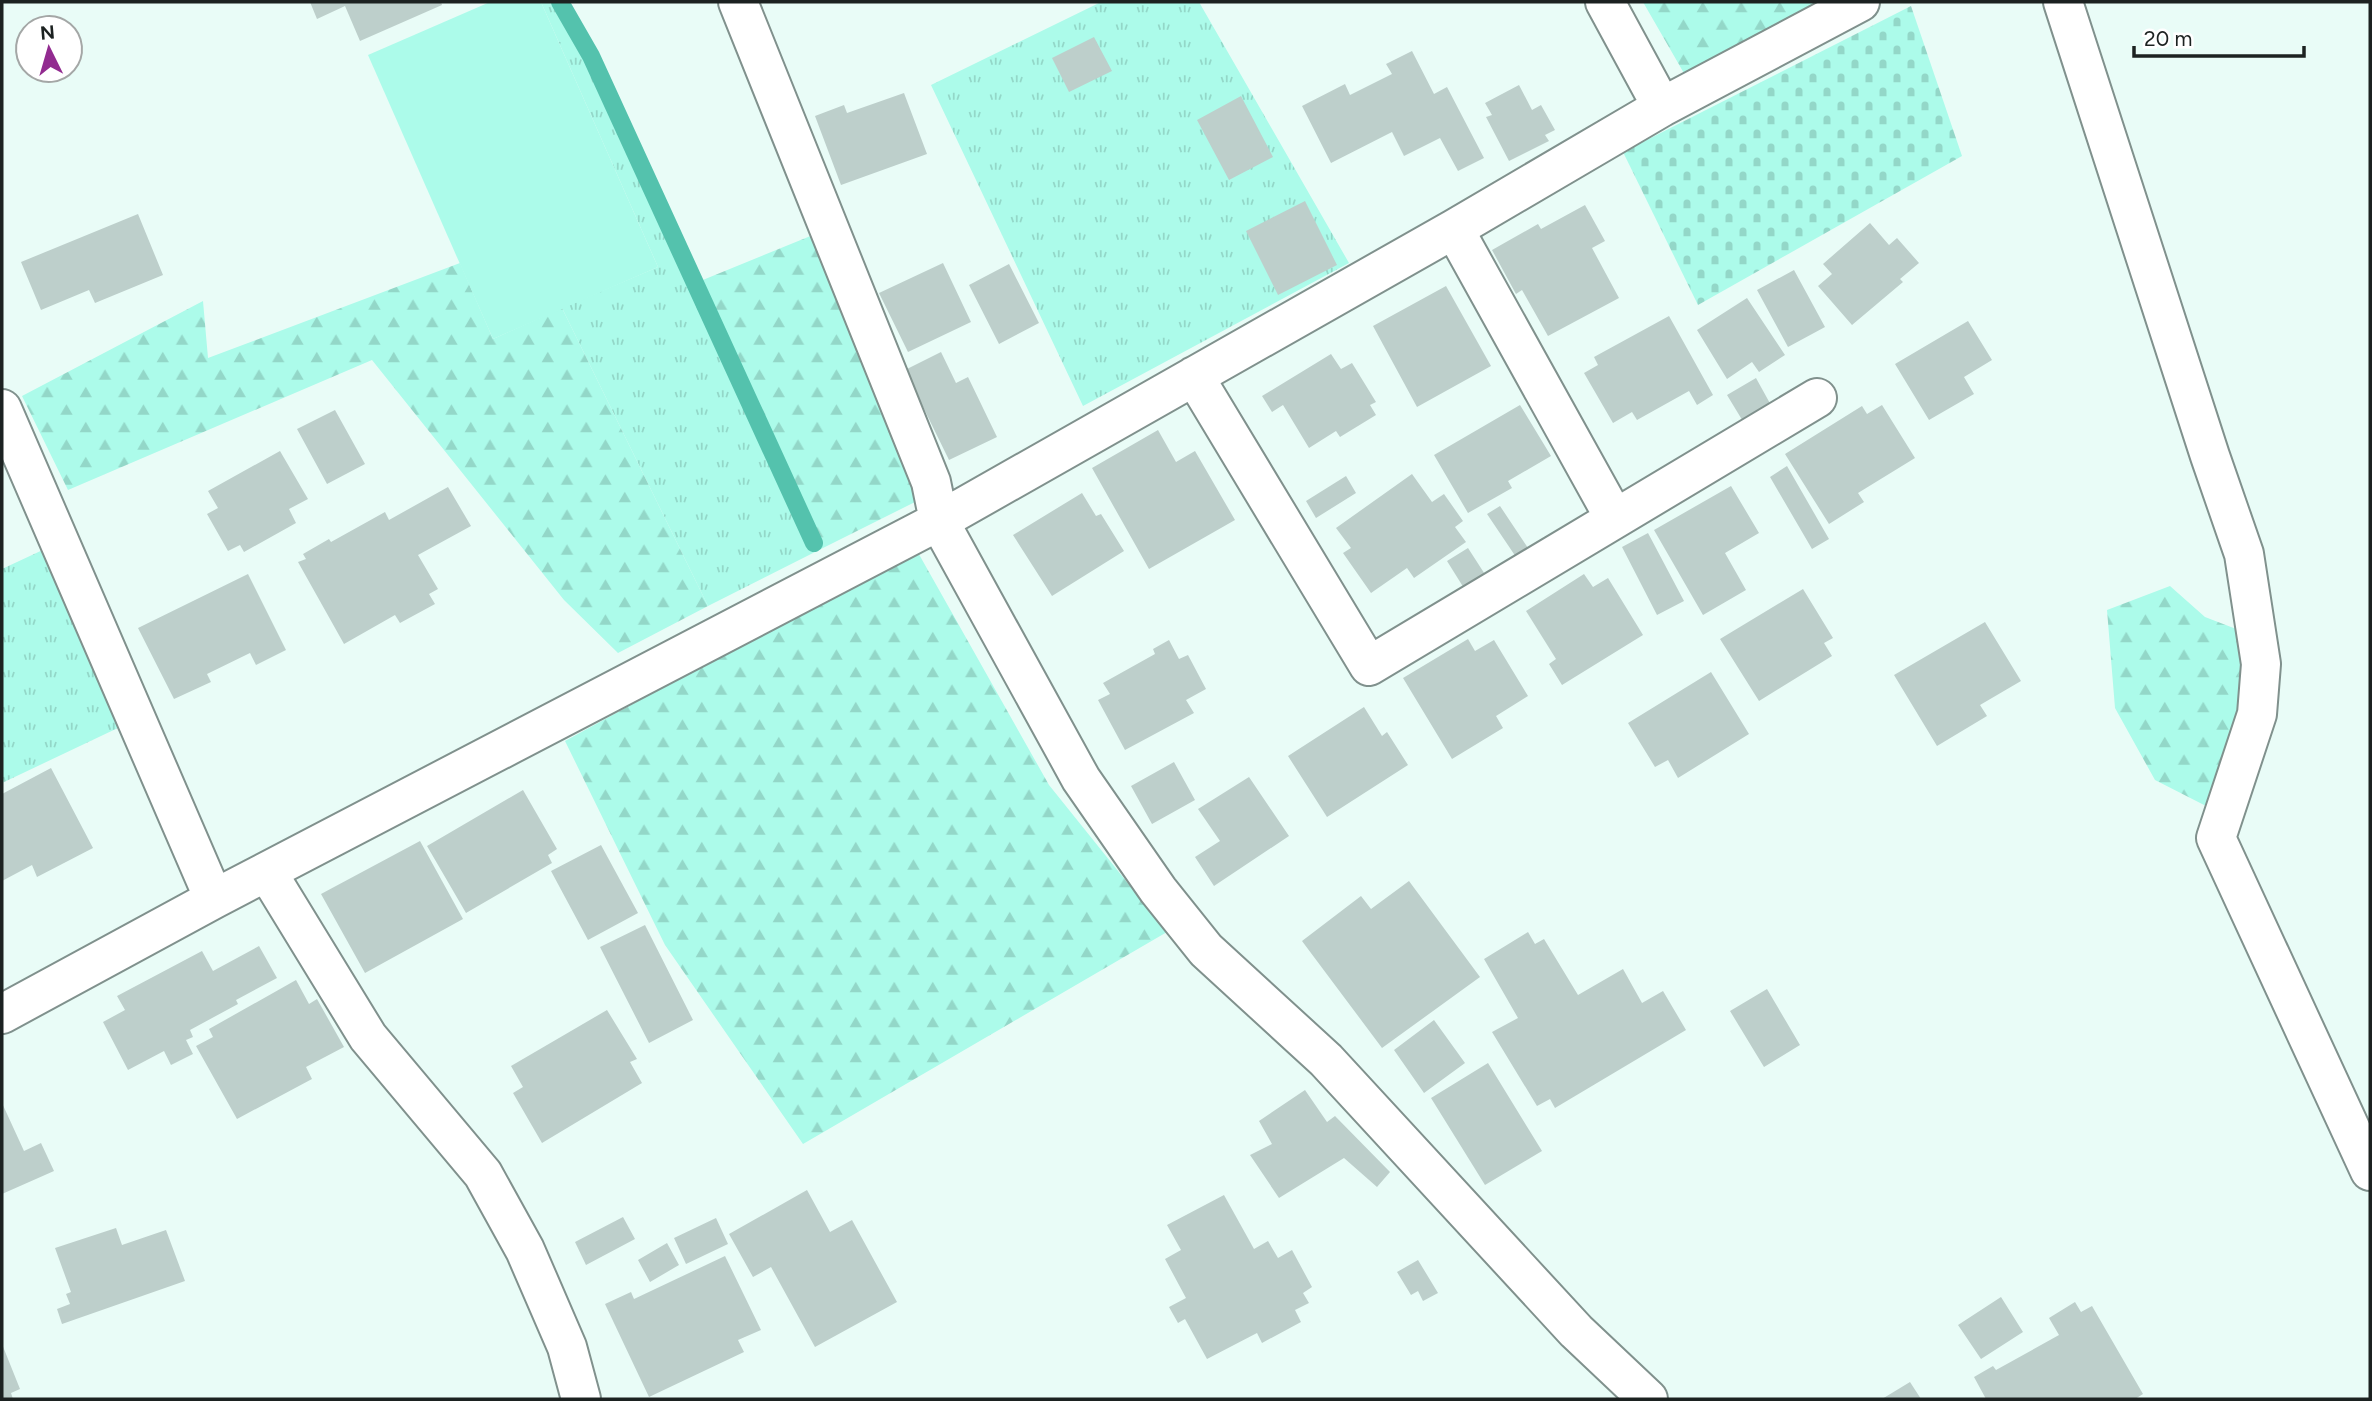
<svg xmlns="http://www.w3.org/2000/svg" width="2372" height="1401" font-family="Figtree,sans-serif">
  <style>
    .grass { fill: url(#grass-tufts) }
    .forest { fill: url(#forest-firs) }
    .cemetery { fill: url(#cemetery-stones) }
    .pitch { fill: #acfbea }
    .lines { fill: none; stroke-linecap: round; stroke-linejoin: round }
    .stream { stroke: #54c2ad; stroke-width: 18 }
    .building { fill: #bdcfcb }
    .minor-casing { stroke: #80918d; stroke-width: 42 }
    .minor { stroke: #fff; stroke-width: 38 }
  </style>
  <defs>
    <pattern id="grass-tufts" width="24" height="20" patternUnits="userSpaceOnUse" patternTransform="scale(1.75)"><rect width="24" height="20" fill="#acfbea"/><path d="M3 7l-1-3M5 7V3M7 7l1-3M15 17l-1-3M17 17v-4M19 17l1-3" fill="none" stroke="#93d7c8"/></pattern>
    <pattern id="forest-firs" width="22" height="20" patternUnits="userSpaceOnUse" patternTransform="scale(1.75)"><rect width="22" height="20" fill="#acfbea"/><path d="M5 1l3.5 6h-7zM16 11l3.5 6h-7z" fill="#93d7c8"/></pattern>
    <pattern id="cemetery-stones" width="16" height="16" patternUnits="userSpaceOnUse" patternTransform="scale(1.75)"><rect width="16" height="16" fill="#acfbea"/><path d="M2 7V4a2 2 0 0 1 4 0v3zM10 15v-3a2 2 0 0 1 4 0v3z" fill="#93d7c8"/></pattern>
  </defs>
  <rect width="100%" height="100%" fill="#e9fcf7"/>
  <path class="grass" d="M541,2h19l31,54 136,300 92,194 -111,56 -146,-298 96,-41z
    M1101,2h98l150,261 -266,143 -152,-321z
    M47,548l73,179 -118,56v-214z"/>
  <path class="forest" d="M1643,2h177l-135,73z
    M813,235l110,263 -104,52 -126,-266z
    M460,263l33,76 69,-31 146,298 -90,47 -54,-53 -192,-240 -304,130 -46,-94 181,-95 5,57z
    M916,549l133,236 118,147 -364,212 -138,-199 -100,-204z
    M2170,586l35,31 39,15 1,66 -37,109 -53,-27 -40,-72 -8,-98z"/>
  <path class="cemetery" d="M1911,6l51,150 -264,149 -75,-153z"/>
  <path class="pitch" d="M490,2h51l117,265 -165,72 -125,-284z"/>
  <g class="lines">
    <path class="stream" d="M560,2l31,54 223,487"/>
  </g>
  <path class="building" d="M310,2h131l1,3 -82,36 -15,-35 -28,13z
    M1094,37l18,34 -43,21 -17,-34z
    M1412,51l22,43 13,-7 37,71 -26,13 -18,-33 -36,18 -12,-24 -61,31 -29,-57 43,-22 5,11 42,-21 -6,-10z
    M1519,85l13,25 9,-5 14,25 -10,5 4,6 -40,20 -23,-44 6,-2 -7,-12z
    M904,93l23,61 -86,31 -26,-69 29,-11 3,8z
    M1241,96l32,61 -44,23 -32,-60z
    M1305,201l32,64 -59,30 -32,-64z
    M1585,205l20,36 -13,7 27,50 -71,38 -26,-46 -6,4 -24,-44 46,-26 3,5z
    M138,214l25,61 -68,28 -6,-13 -48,20 -20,-48z
    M1870,223l19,22 8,-7 22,25 -19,16 3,3 -51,43 -34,-39 14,-12 -9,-10z
    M943,263l28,59 -63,30 -29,-59z
    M1009,264l30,59 -40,21 -30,-59z
    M1794,270l31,57 -37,20 -31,-57z
    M1446,286l45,80 -74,41 -44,-81z
    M1747,298l38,57 -26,17 -7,-10 -25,17 -30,-49z
    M1669,316l44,79 -16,10 -8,-14 -52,29 -5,-8 -19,11 -29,-50 14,-8 -4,-8z
    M1968,321l24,39 -28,17 10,17 -45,26 -34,-56z
    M941,352l15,31 12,-6 29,60 -48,23 -44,-90z
    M1331,354l10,15 11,-6 24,39 -6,3 6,10 -36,22 -4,-6 -27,17 -26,-43 -11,7 -10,-16z
    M1756,378l16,29 -28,16 -17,-28z
    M1520,405l31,51 -43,25 4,7 -44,25 -34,-58z
    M1882,405l33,53 -57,35 6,9 -35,22 -44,-70 77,-48 5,8z
    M335,410l30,54 -38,20 -30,-55z
    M1158,430l18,32 19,-11 40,69 -86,49 -57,-101z
    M280,451l28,48 -19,10 7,14 -52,29 -4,-7 -12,6 -21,-37 11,-6 -10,-17z
    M1787,466l42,73 -17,10 -42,-72z
    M1412,474l20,28 12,-8 19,27 -8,6 11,15 -52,36 -7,-10 -36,25 -28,-40 8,-5 -15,-20z
    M1346,476l10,17 -40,25 -10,-17z
    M1731,486l28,47 -34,20 21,37 -43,25 -49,-85z
    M448,487l23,39 -53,29 20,34 -9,5 6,10 -35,19 -5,-8 -51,29 -46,-82 8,-3 -3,-5 26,-15 2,3 54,-30 4,8z
    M1082,493l14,23 5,-2 23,37 -72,45 -39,-61z
    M1500,506l30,45 -12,9 -31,-46z
    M1648,533l36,68 -27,14 -35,-68z
    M1468,548l20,31 -21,14 -20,-32z
    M248,574l38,76 -30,15 -6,-12 -43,21 4,8 -37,17 -36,-71z
    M1584,574l9,13 15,-9 35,57 -81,50 -13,-21 7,-5 -30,-48z
    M1803,589l30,49 -9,5 8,13 -73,45 -39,-62z
    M1985,622l36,59 -41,24 7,11 -50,30 -43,-71z
    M1468,639l7,12 19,-11 34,56 -32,20 7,12 -51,31 -49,-81z
    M1169,640l10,19 9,-4 18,34 -20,11 8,13 -69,37 -27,-50 12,-6 -7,-11 52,-29 -2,-5z
    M1711,672l38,62 -71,44 -10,-18 -13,7 -27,-44z
    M1364,707l18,29 5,-4 21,33 -81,52 -39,-61z
    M1174,762l21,38 -43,24 -21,-38z
    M51,768l42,80 -56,29 -5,-12 -30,16v-87z
    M1249,777l40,59 -75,50 -19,-29 25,-16 -22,-32z
    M523,790l34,59 -9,6 4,8 -86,50 -39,-67z
    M420,841l43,78 -98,54 -44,-79z
    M601,845l37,68 -50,27 -37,-69z
    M1409,881l71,96 -98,71 -80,-107 59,-45 10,13z
    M645,925l48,95 -44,23 -49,-96z
    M1528,932l7,12 9,-5 34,56 45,-26 19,34 21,-12 23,39 -131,78 -5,-9 -13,7 -45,-74 26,-14 -34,-59z
    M259,946l18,32 -41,22 2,4 -48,26 3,7 -7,3 7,14 -22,11 -7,-14 -36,19 -25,-48 22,-12 -8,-14 85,-45 11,20z
    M296,980l13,24 8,-5 27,48 -38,20 6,12 -75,40 -41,-73 17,-9 -4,-8z
    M1767,989l33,56 -36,22 -34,-56z
    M607,1010l30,49 -7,3 12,21 -100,60 -29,-50 10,-6 -12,-21z
    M1434,1020l31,43 -41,30 -30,-43z
    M1488,1063l54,88 -57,34 -54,-87z
    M1305,1090l22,32 8,-6 55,56 -13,15 -33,-29 -65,40 -29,-43 22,-11 -13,-23z
    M2,1103l22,48 17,-8 13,28 -52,23z
    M807,1190l23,42 22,-12 45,82 -82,45 -44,-80 -18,10 -24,-43z
    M1224,1195l30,54 14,-8 10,17 14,-8 20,37 -9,6 6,10 -14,7 6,12 -39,21 -5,-10 -50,26 -22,-40 -7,4 -9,-16 17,-9 -21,-39 16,-9 -14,-25z
    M623,1217l12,22 -49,26 -11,-23z
    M716,1218l12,26 -42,20 -12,-26z
    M116,1228l6,17 44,-15 19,51 -123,43 -5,-15 13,-5 -4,-10 5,-2 -16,-44z
    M667,1243l12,22 -29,17 -12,-22z
    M725,1256l36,74 -23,10 6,12 -95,45 -44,-93 26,-12 3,7z
    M1418,1260l20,33 -15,8 -5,-10 -7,4 -14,-23z
    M2001,1297l22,35 -42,27 -23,-34z
    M2075,1302l6,10 11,-6 51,88 -8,5h-149l-12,-22 19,-11 3,4 63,-35 -10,-17z
    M2,1344l18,45 -9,4 2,6h-11z
    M1910,1382l11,17h-39z"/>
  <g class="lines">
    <g class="minor-casing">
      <path id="minor" d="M738,2l193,480 8,39 142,258 77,111 48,60 120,110 250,271 72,68
        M1605,2l57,105
        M2063,2l147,454 34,98 17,110 -4,50 -41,124 154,333
        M1454,229l161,290
        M1194,376l175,290 448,-268
        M2,409l212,490
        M267,872l101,165 115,137 42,76 42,97 14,52
        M2,1014l212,-115 725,-378 515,-292 208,-122 198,-105"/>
    </g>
    <use href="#minor" class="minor"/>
  </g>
  <rect width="2372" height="1401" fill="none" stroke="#1c2221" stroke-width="7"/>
  <g transform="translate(49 49) rotate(355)"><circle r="33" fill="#ffffff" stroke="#a4a7a6" stroke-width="2"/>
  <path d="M0-5L12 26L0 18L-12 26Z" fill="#922b90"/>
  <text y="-10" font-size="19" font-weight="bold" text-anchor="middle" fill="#1c2221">N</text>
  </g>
  <path d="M2134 46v10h170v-10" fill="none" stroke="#1c2221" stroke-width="3.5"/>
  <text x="2144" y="46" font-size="21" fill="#1c2221" stroke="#ffffff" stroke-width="5" paint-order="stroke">20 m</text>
</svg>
